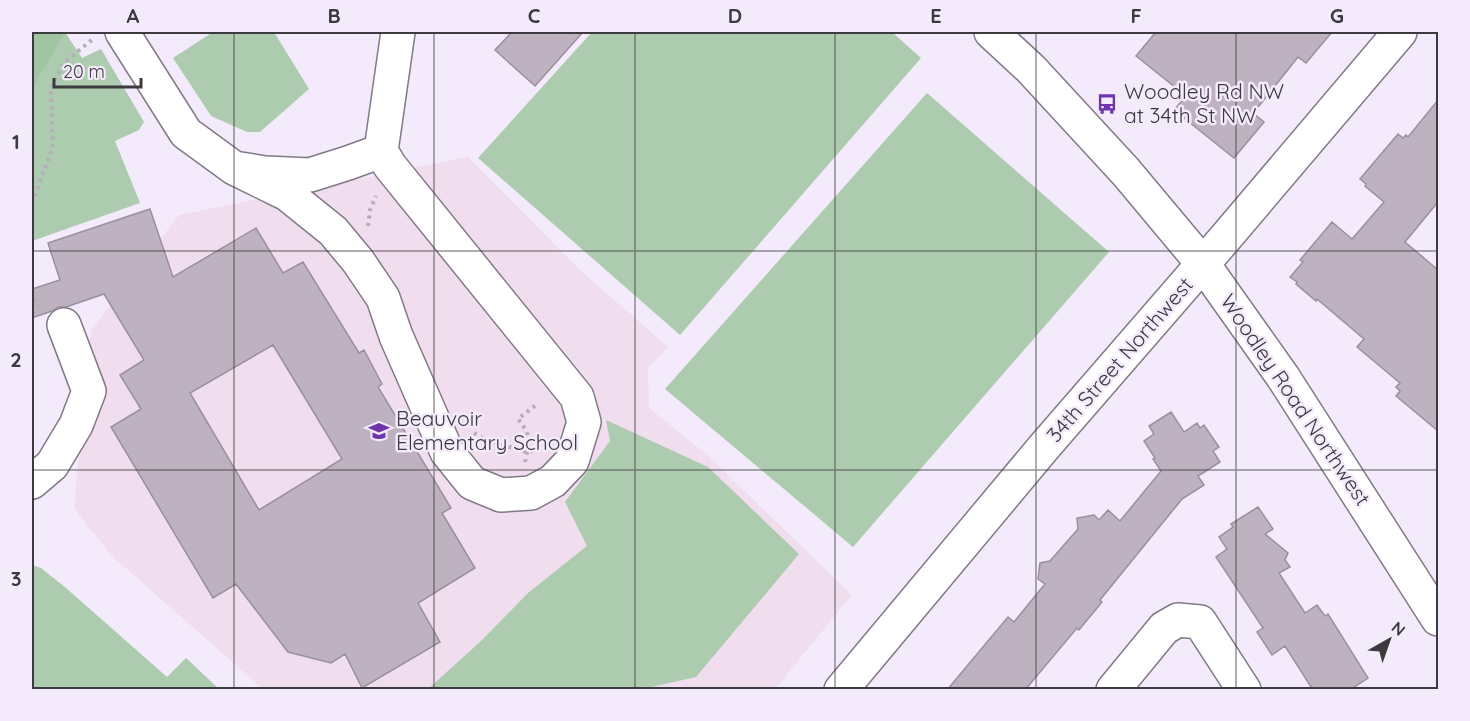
<svg xmlns="http://www.w3.org/2000/svg" width="1470" height="721" font-family="Quicksand,sans-serif">
  <style>
    .education { fill: #f0ddee }
    .green { fill: #adcbae }
    .forest { fill: #9fc5a1 }
    .building { fill: #beb2c1; stroke: #9a8f9d; stroke-width: 1.5; fill-rule: evenodd }
    .lines { fill: none; stroke-linecap: round; stroke-linejoin: round }
    .minor-casing { stroke: #827988; stroke-width: 36 }
    .major-casing { stroke: #827988; stroke-width: 36 }
    .path { stroke: #b4adba; stroke-width: 4; stroke-dasharray: 3 4.5; stroke-linecap: butt }
    .minor { stroke: #fff; stroke-width: 33 }
    .major { stroke: #fff; stroke-width: 33 }
    .grid { fill: none; stroke: #3c393f; stroke-width: 1.5; stroke-opacity: 0.55 }
    .labels { text-anchor: middle; stroke-width: 5; stroke-linejoin: round; paint-order: stroke }
    .poi-label { font-size: 21px; fill: #3c393f; stroke: #f3eafb; text-anchor: start }
    .street-label { font-size: 21px; fill: #3c393f; stroke: #f3eafb }
    .neatline { fill: none; stroke: #3c393f; stroke-width: 2 }
    .grid-label { font-size: 20px; text-anchor: middle; font-weight: bold; fill: #3c393f }
  </style>
  <rect width="100%" height="100%" fill="#f3eafb"/>
  <path class="education" d="M468,157l114,115 86,75 -20,21 1,40 57,46 146,141 -77,94h-512l-152,-134 -37,-47 17,-178 88,-115z"/>
  <path class="green" d="M32,32h33l17,26 19,-9 43,73 -5,8 -24,11 25,62 -108,38z
    M213,32h61l35,57 -49,43h-13l-36,-16 -38,-58z
    M592,32h300l29,26 -241,277 -202,-177z
    M927,93l182,159 -256,295 -188,-158z
    M606,420l102,47 91,87 -103,123 -58,13 -210,-1 53,-48 47,-48 59,-47 -22,-44 45,-61z
    M32,565l9,3 25,20 101,89 19,-19 33,31h-187z"/>
  <path class="forest" d="M32,32h34l-27,43 -6,17 -1,21z"/>
  <path class="building" d="M512,32h71l-48,54 -40,-36z
    M1156,32h176l-26,31 -8,-6 -35,44 -10,12 11,9 -30,36 -60,-48 12,-14 -50,-40z
    M1438,100v102l-33,40 33,28v161l-42,-35 4,-5 -4,-4 4,-4 -43,-36 7,-8 -47,-40 -1,2 -20,-17 1,-2 -7,-5 13,-15 -3,-2 32,-38 20,17 32,-37 -19,-16 1,-2 -6,-5 38,-45 5,4 3,-3 2,2z
    M150,209l23,68 83,-49 27,45 20,-11 56,91 5,-3 18,34 -4,3 73,121 -9,5 33,55 -57,35 22,39 -78,46 -17,-34 -14,9 -43,-11 -52,-68 -23,14 -102,-171 30,-18 -21,-34 24,-15 -40,-66 -38,13h-8l-6,4 -20,7v-29l28,-9 -12,-37zM273,345l69,114 -83,51 -69,-117z
    M1171,412l13,20 13,-9 3,5 4,-3 15,22 -6,4 7,11 -22,14 6,9 -22,14 -82,101 2,2 -23,28 -2,-2 -52,62h-78l61,-73 6,5 31,-38 -7,-5 2,-16 10,-2 28,-32 -1,-11 17,-3 5,5 9,-10 12,11 41,-50 -8,-12 2,-1 -11,-17 10,-7 -5,-8z
    M1258,507l15,22 -8,5 23,19 -3,7 5,7 -11,6 26,40 12,-8 8,11 3,-2 40,64 -18,12h-37l-28,-44 -13,9 -15,-23 6,-4 -47,-71 11,-8 -8,-12 14,-10 -2,-3z"/>
  <g class="lines">
    <g class="minor-casing">
      <path id="minor" d="M122,32l64,101 48,35 31,5 45,2 38,-12 33,-12
        M991,32l40,37 95,103 77,92 80,113 155,242
        M234,168l53,26 46,37 25,30 25,37 13,38 51,116 25,31 29,12 30,-2 22,-12 19,-20 12,-39 -7,-25 -187,-231 -9,-15 17,-119
        M32,482l20,-17 24,-40 13,-34 -25,-66
        M1113,690l51,-62 14,-8 22,2 44,68"/>
    </g>
    <g class="major-casing">
      <path id="major" d="M841,690l203,-243 183,-211 173,-204"/>
    </g>
    <path class="path" d="M32,203l21,-56 -2,-59 13,-25 30,-25
      M368,226l2,-16 6,-14
      M32,291l6,16
      M474,433l11,7 42,12 11,-2
      M525,462l2,-10 5,-5 -6,-17 -8,-11 18,-14"/>
    <use href="#minor" class="minor"/>
    <use href="#major" class="major"/>
  </g>
  <path class="grid" d="M234,32v658M434,32v658M635,32v658M835,32v658M1036,32v658M1236,32v658M32,251h1406M32,470h1406"/>
  <defs>
    <g id="bus-bare" transform="scale(1.62)"><path d="M-5-6H5V4H4V6H2V4H-2V6H-4V4H-5ZM-3.5-4V0h7V-4ZM-3.5 1.2v1.5H-2V1.2ZM2 1.2v1.5H3.5V1.2Z" fill="#6e36ac" stroke="#f3eafb" stroke-width="2.5" paint-order="stroke"/></g>
    <g id="school-bare" transform="scale(1.62)"><path d="M0-5L7-2L0 1L-7-2ZM-4 1L0 2.5L4 1V4Q0 6-4 4Z" fill="#6e36ac" stroke="#f3eafb" stroke-width="2.5" paint-order="stroke"/></g>
  </defs>
  <g fill-rule="evenodd">
    <use href="#bus-bare" x="1107" y="104"/>
    <use href="#school-bare" x="379" y="431"/>
  </g>
  <g class="labels">
    <g class="poi-label">
      <text x="1124" y="99">Woodley Rd NW<tspan x="1124" dy="24">at 34th St NW</tspan></text>
      <text x="396" y="426">Beauvoir<tspan x="396" dy="24">Elementary School</tspan></text>
    </g>
    <g class="street-label">
      <text transform="translate(1120 360) rotate(-49)" y="7">34th Street Northwest</text>
      <text transform="translate(1295 400) rotate(56)" y="7">Woodley Road Northwest</text>
    </g>
  </g>
  <rect width="1470" height="721" fill="none" stroke="#f3eafb" stroke-width="66"/>
  <g transform="translate(1389 640) rotate(40)" stroke="#f3eafb" stroke-width="4.5" paint-order="stroke">
  <path d="M0-4.5L10 22L0 15L-10 22Z" fill="#3c393f"/>
  <text y="-9" font-size="16" font-weight="bold" text-anchor="middle" fill="#3c393f">N</text>
  </g>
  <path d="M54 78v9h87v-9" fill="none" stroke="#3c393f" stroke-width="3"/>
  <text x="63" y="78" font-size="18" fill="#3c393f" stroke="#f3eafb" stroke-width="4.5" paint-order="stroke">20 m</text>
  <rect x="33" y="33" width="1404" height="655" class="neatline"/>
  <g class="grid-label">
    <text x="133" y="23">A</text>
    <text x="334" y="23">B</text>
    <text x="534" y="23">C</text>
    <text x="735" y="23">D</text>
    <text x="936" y="23">E</text>
    <text x="1136" y="23">F</text>
    <text x="1337" y="23">G</text>
    <text x="16" y="149">1</text>
    <text x="16" y="367">2</text>
    <text x="16" y="586">3</text>
  </g>
</svg>
